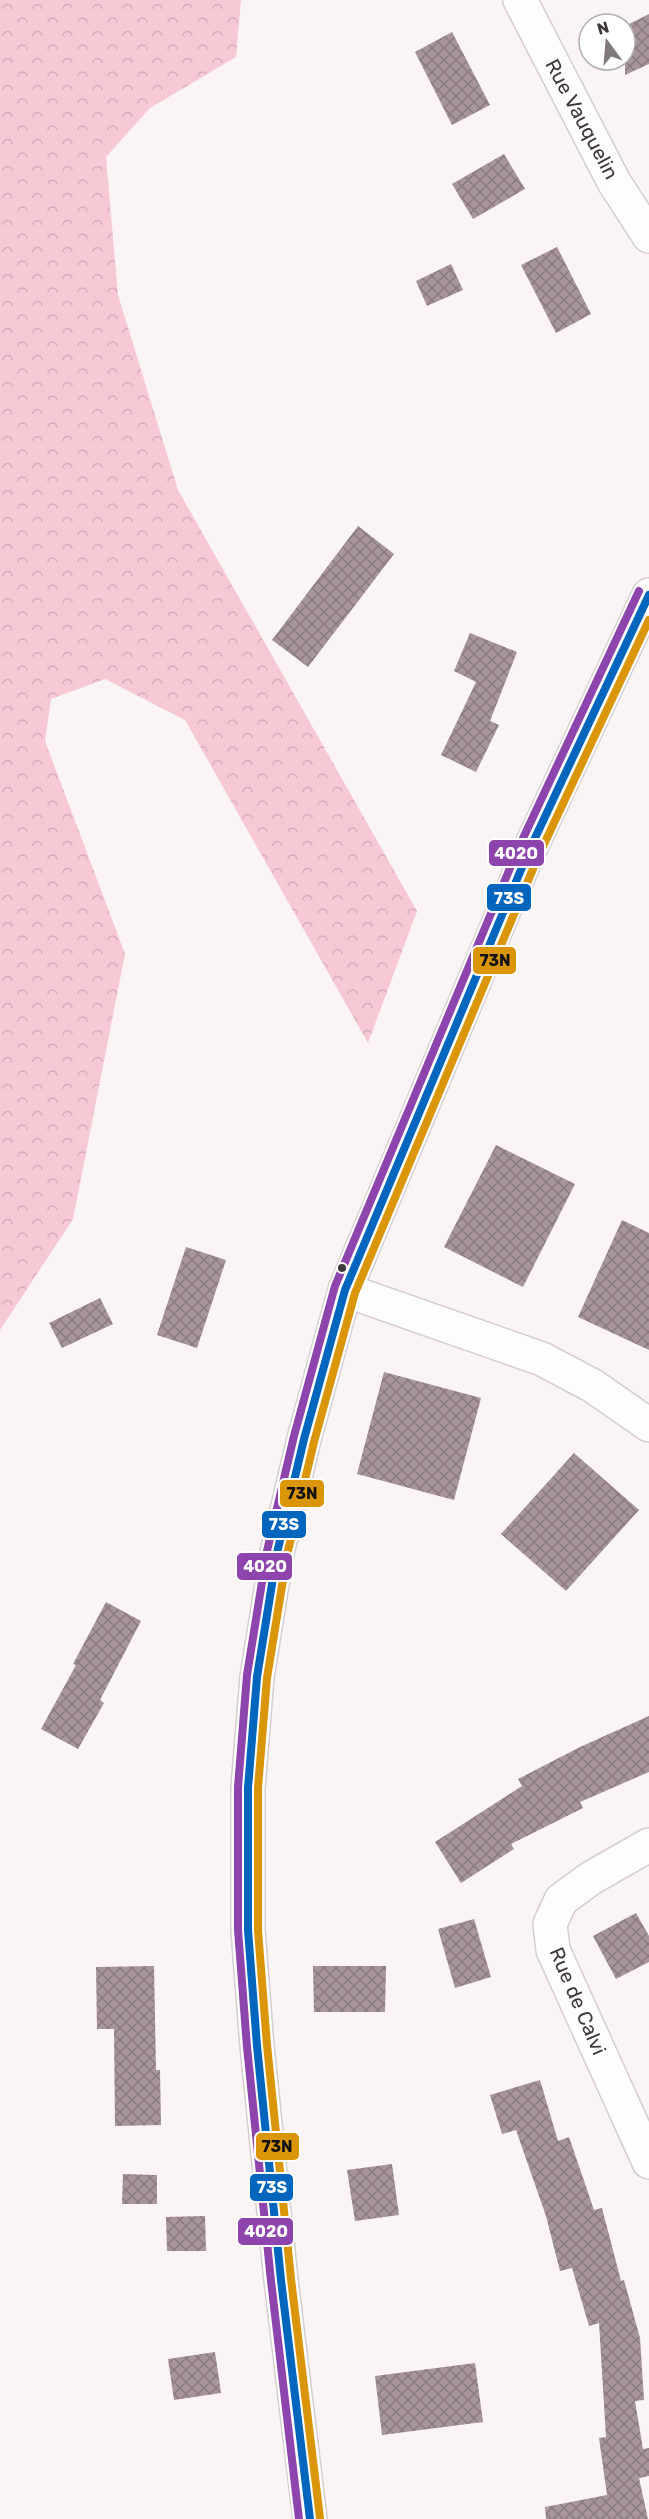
<svg xmlns="http://www.w3.org/2000/svg" width="649" height="2519" font-family="Rubik,sans-serif">
  <style>
    .forest { fill: url(#forest-crowns) }
    .building { fill: url(#building-cross-hatch) }
    .lines { fill: none; stroke-linecap: round; stroke-linejoin: round }
    .minor-casing { stroke: #d5ced0; stroke-width: 36 }
    .minor { stroke: #fefdfe; stroke-width: 33 }
    .bus-1-casing { stroke: #fff; stroke-width: 12 }
    .bus-2-casing { stroke: #fff; stroke-width: 12 }
    .bus-3-casing { stroke: #fff; stroke-width: 12 }
    .bus-1 { stroke: #0065bd; stroke-width: 8 }
    .bus-2 { stroke: #db9509; stroke-width: 8 }
    .bus-3 { stroke: #8e44ad; stroke-width: 8 }
    .bus-dot { fill: #3f3739; stroke: #fff; stroke-width: 2 }
    .labels { text-anchor: middle; stroke-width: 6; stroke-linejoin: round; paint-order: stroke }
    .street-label { font-size: 20px; fill: #3f3739; stroke: #fff }
    .line-badge { stroke: #fff; stroke-width: 2 }
    .badge-label { font-size: 16px; text-anchor: middle; font-weight: bold; fill: #fff }
    .pale-badge-label { font-size: 16px; text-anchor: middle; font-weight: bold; fill: #111 }
  </style>
  <defs>
    <pattern id="forest-crowns" width="20" height="18" patternUnits="userSpaceOnUse" patternTransform="scale(1.5)"><rect width="20" height="18" fill="#f7c9d5"/><path d="M2 6a3 3 0 1 1 6 0M12 15a3 3 0 1 1 6 0" fill="none" stroke="#d5adb8"/></pattern>
    <pattern id="building-cross-hatch" width="8" height="8" patternUnits="userSpaceOnUse" patternTransform="scale(1.5)"><rect width="8" height="8" fill="#a8959b"/><path d="M0 0l8 8M0 8l8-8" fill="none" stroke="#8a7a7f"/></pattern>
  </defs>
  <rect width="100%" height="100%" fill="#faf4f5"/>
  <path class="forest" d="M0,0h241l-5,57 -86,51 -44,49 12,138 60,195 239,421 -49,132 -183,-323 -80,-41 -54,20 -6,42 80,213 -52,265 -73,111z"/>
  <path class="building" d="M649,14v50l-24,11v-49z
    M452,32l38,73 -38,20 -37,-73z
    M504,154l21,35 -52,30 -21,-35z
    M557,247l34,67 -35,19 -35,-68z
    M451,264l12,26 -36,16 -11,-25z
    M358,526l36,28 -86,113 -36,-27z
    M470,633l47,19 -27,69 9,4 -23,47 -35,-17 35,-73 -22,-11z
    M496,1145l79,39 -52,103 -79,-40z
    M622,1220l27,13v117l-71,-33z
    M186,1247l40,13 -29,88 -40,-13z
    M100,1298l13,26 -51,24 -13,-25z
    M384,1372l97,26 -27,102 -97,-26z
    M574,1453l65,57 -73,81 -65,-57z
    M106,1602l35,19 -41,79 4,3 -26,46 -37,-20 35,-64 -3,-1z
    M649,1716v56l-69,30 3,6 -72,36 3,5 -53,34 -26,-41 87,-56 -4,-7 62,-32z
    M636,1913l13,23v26l-33,17 -23,-43z
    M474,1919l17,58 -36,11 -17,-59z
    M154,1966l2,104h4l1,55 -46,1 -1,-97h-17l-1,-62z
    M313,1966h73l-1,46h-71z
    M540,2080l18,61 11,-4 25,73 8,-2 19,73 3,-1 16,58 4,62 -9,1 8,48 6,-1v28l-10,2 9,41h-102l-1,-12 62,-12 -8,-57 7,-1 -7,-114 -10,3 -17,-58 -12,3 -14,-55 -30,-86 -14,4 -12,-39z
    M392,2164l7,51 -44,6 -8,-51z
    M123,2174l34,1v29h-35z
    M205,2216l1,35h-39l-1,-34z
    M215,2352l6,41 -47,7 -6,-41z
    M475,2363l8,59 -101,13 -7,-59z"/>
  <g class="lines">
    <g class="minor-casing">
      <path id="minor" d="M520,0l94,182 35,54
        M345,1290l197,69 51,27 56,39
        M649,1845l-58,33 -30,22 -11,24 3,26 96,212
        M310,2519l-29,-239 -24,-234 -9,-116v-142l9,-111 20,-124 27,-114 41,-149 183,-437 121,-258"/>
    </g>
    <use href="#minor" class="minor"/>
    <g class="bus-1-casing">
      <path id="bus-1" d="M310,2519l-29,-239 -24,-234 -9,-116v-142l9,-111 20,-124 27,-114 41,-149 183,-437 121,-258"/>
    </g>
    <g class="bus-2-casing">
      <path id="bus-2" d="M320,2518l-29,-239 -24,-234 -9,-115v-142l9,-110 20,-123 27,-113 41,-149 183,-436 111,-237"/>
    </g>
    <g class="bus-3-casing">
      <path id="bus-3" d="M299,2519l-28,-238 -24,-234 -9,-117v-143l9,-112 20,-124 27,-115 41,-150 183,-437 121,-258"/>
    </g>
    <use href="#bus-1" class="bus-1"/>
    <use href="#bus-2" class="bus-2"/>
    <use href="#bus-3" class="bus-3"/>
  </g>
  <circle class="bus-dot" cx="342" cy="1268" r="5"/>
  <g class="labels">
    <g class="street-label">
      <text transform="translate(582 119) rotate(62)" y="7">Rue Vauquelin</text>
      <text transform="translate(578 2001) rotate(67)" y="7">Rue de Calvi</text>
    </g>
  </g>
  <g class="line-badge">
    <rect x="488" y="839" width="57" height="28" rx="6" fill="#8e44ad"/>
    <rect x="486" y="883" width="46" height="29" rx="6" fill="#0065bd"/>
    <rect x="472" y="946" width="45" height="29" rx="6" fill="#db9509"/>
    <rect x="279" y="1479" width="46" height="29" rx="6" fill="#db9509"/>
    <rect x="261" y="1510" width="46" height="29" rx="6" fill="#0065bd"/>
    <rect x="236" y="1552" width="57" height="29" rx="6" fill="#8e44ad"/>
    <rect x="255" y="2132" width="45" height="29" rx="6" fill="#db9509"/>
    <rect x="249" y="2173" width="45" height="29" rx="6" fill="#0065bd"/>
    <rect x="237" y="2217" width="57" height="29" rx="6" fill="#8e44ad"/>
  </g>
  <g class="badge-label">
    <text x="516" y="859">402O</text>
    <text x="509" y="904">73S</text>
    <text x="284" y="1530">73S</text>
    <text x="265" y="1572">402O</text>
    <text x="272" y="2193">73S</text>
    <text x="266" y="2237">402O</text>
  </g>
  <g class="pale-badge-label">
    <text x="495" y="966">73N</text>
    <text x="302" y="1499">73N</text>
    <text x="277" y="2152">73N</text>
  </g>
  <g transform="translate(607 42) rotate(344)"><circle r="28" fill="#ffffff" stroke="#b2afb0" stroke-width="1.5"/>
  <path d="M0-4.5L10 22L0 15L-10 22Z" fill="#80797b"/>
  <text y="-9" font-size="16" font-weight="bold" text-anchor="middle" fill="#3f3739">N</text>
  </g>
</svg>
